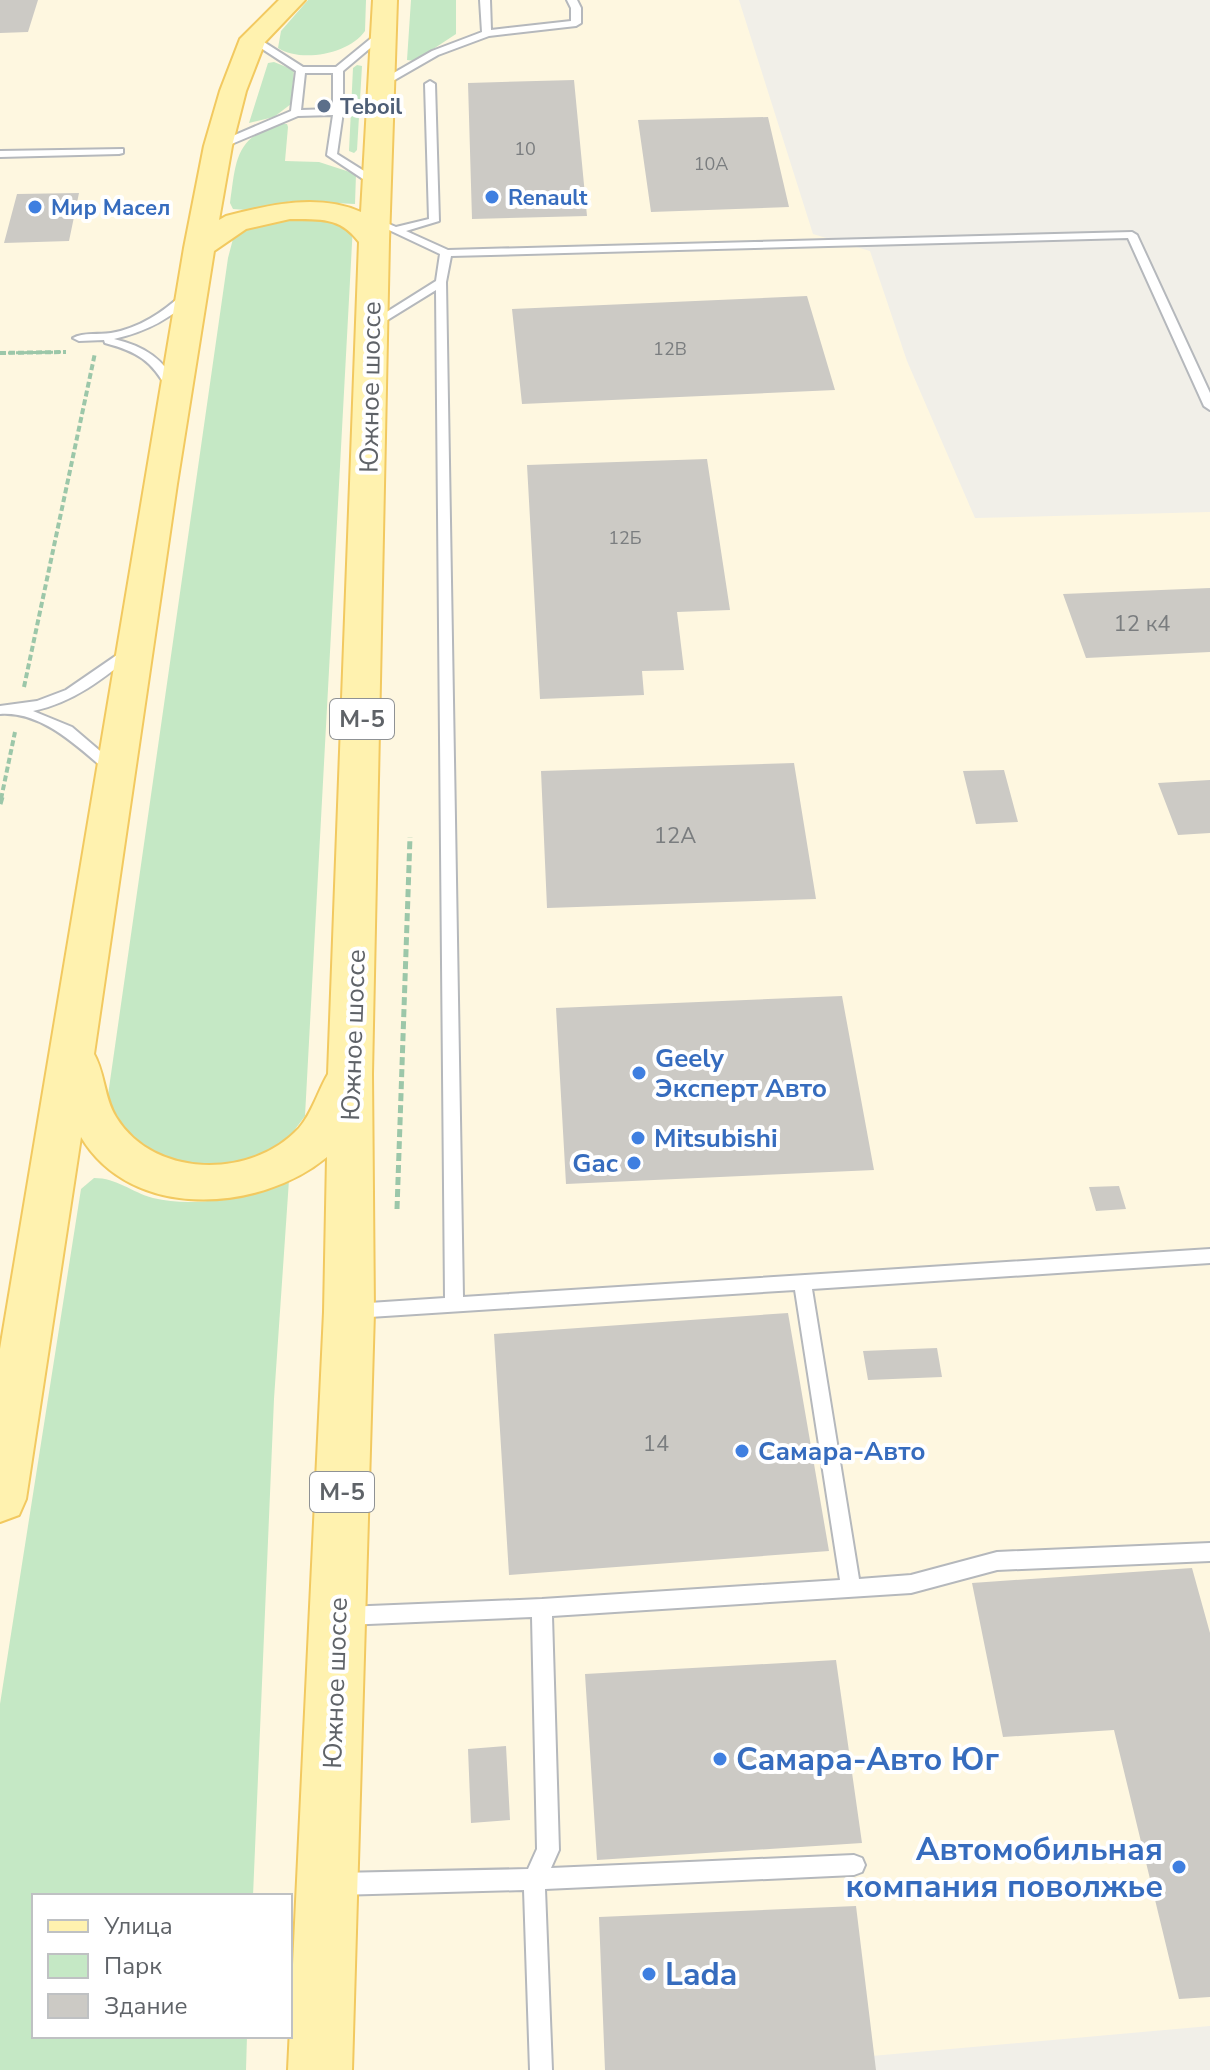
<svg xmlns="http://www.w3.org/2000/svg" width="1210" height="2070" font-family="'Nunito Sans',sans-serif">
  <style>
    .commercial { fill: #fef7e0; fill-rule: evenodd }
    .green { fill: #c5e8c5 }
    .building { fill: #cccac5 }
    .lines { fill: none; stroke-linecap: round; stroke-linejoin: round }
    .lane-casing { stroke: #b5b8bc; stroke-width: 4 }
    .primary-casing { stroke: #f2c960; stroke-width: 4 }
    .path-far2 { stroke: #9cc7a9; stroke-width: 3; stroke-dasharray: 5 3; stroke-linecap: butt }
    .path-far1 { stroke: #9cc7a9; stroke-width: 4; stroke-dasharray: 6 3; stroke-linecap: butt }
    .path { stroke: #9cc7a9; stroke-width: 5; stroke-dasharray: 8 4; stroke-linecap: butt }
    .lane { fill: #fff; fill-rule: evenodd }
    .primary { fill: #fff2af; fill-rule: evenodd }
    .service-dot { fill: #5c6f8a; stroke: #fff; stroke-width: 3 }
    .shop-dot { fill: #3f7fe0; stroke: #fff; stroke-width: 3 }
    .labels { text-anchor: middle; stroke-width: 8; stroke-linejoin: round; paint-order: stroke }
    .far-number-label { font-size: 18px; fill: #7a7d7f }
    .far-service-label { font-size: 22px; font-weight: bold; fill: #4e5e75; stroke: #fff; text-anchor: start }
    .far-shop-label { font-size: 22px; font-weight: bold; fill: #366cbe; stroke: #fff; text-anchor: start }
    .number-label { font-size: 22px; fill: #7a7d7f }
    .shield { fill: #fff; stroke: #8f9295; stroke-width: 2 }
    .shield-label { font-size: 24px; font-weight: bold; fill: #5f6368 }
    .street-label { font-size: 26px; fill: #5f6368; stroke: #fff }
    .shop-label { font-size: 26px; font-weight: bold; fill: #366cbe; stroke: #fff; text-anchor: start }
    .near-shop-label { font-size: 32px; font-weight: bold; fill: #366cbe; stroke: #fff; text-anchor: start }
  </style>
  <rect width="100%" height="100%" fill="#f1efe8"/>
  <path class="commercial" d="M0,0h739l74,234 57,17 37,110 68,157 235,-6v1514l-495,44h-715zM34,1896h256v140h-256z"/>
  <path class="green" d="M308,0h58l-1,31c-16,23 -64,32 -87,17l3,-17z
    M411,0h45v34l-41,27 -8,-1z
    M274,62l20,8 -3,34 -17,13 -25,6 19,-60z
    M357,65l5,1 -5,84 -3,3 -5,-2 4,-83z
    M276,124h11l1,3 -3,34 34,1 37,12 -1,30 -63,-3 -45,9 -14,-1 -3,-6c6,-40 4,-63 46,-79z
    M294,211l59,14 -48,891 -18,24 -20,12 -33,12 -38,2 -48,-11 -34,-28 -6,-32 120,-837 6,-23 8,-9z
    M94,1178c23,0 37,14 59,20 45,11 93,-2 136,-18l-15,219 -21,497h-219v140h213l-1,34h-246v-366l81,-515z"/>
  <path class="building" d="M0,0h38l-10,32 -28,1z
    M574,80l13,136 -115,3 -4,-136z
    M768,117l21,90 -138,5 -13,-92z
    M79,193l-10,48 -65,2 13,-49z
    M807,296l28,94 -313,14 -10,-95z
    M707,459l23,151 -53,2 7,58 -42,1 2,24 -104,4 -13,-234z
    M1210,588v64l-124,6 -23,-64z
    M794,763l22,136 -269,9 -6,-137z
    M1004,770l14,52 -42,2 -13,-53z
    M1210,780v53l-32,2 -20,-52z
    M842,996l32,174 -308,14 -10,-176z
    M1119,1186l7,23 -30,2 -7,-24z
    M788,1313l41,238 -320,24 -15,-241z
    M937,1348l5,29 -74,3 -5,-29z
    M1192,1568l18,65v364l-31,2 -65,-269 -111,7 -31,-154z
    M836,1660l26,183 -265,17 -12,-186z
    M506,1746l4,74 -39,3 -3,-74z
    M856,1906l20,164h-271l-6,-153z"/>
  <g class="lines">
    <g class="lane-casing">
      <path id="lane" d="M480,0h10l1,30 80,-9v-13l-4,-8h10l4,8v15l-5,3 -87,10 -51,19 -54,31h-6v-4l54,-31 50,-19z
        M380,31l8,2 -45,38v41l-6,42 43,27v4h-8l-45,-30 6,-40 -35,1 -76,32h-8v-4l77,-33 5,-40 -46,-30v-4h6l47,30h33zM305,73h28v36l-32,1z
        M430,81l5,3 4,137 -33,10 42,19 684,-18 5,3 73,158v17l-6,-4 -76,-168 -677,18 -5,26 17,1015 747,-48v14l-398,26 47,290 52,-4 86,-23 213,-9v18l-213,9 -86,23 -359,23 7,234 -8,18 303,-13 8,3 3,7 -3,7 -8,3 -309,14 7,181h-22l-6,-180 -188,5 -8,-4 -3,-7 3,-7 8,-4 192,-4 9,-20 -5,-232 -187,8 -7,-3 -3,-6 3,-6 7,-3 197,-8 298,-19 -45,-290 -441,28 -6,-2 -3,-5 3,-5 6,-2 91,-6 -9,-1008 -60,37 -10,-2 70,-44 4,-27 -70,-33 5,-3 21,9 33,-8 -4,-135z
        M123,149v4l-4,1 -119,3v-6z
        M184,293l10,2c-22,24 -49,37 -80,44 30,7 51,20 64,49l-2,2h-8c-17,-30 -30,-38 -63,-47l-1,-3 -25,1 -6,-3c10,-6 26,-3 38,-5 29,-5 52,-21 73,-40z
        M130,646l7,4 -2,3c-31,25 -62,50 -102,58l39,16 48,41 2,3 -2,3h-10c-31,-26 -67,-63 -110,-60v-8l37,-5 29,-11z"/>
    </g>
    <g class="primary-casing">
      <path id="primary" d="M279,0h26l-40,42 -19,49 -14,55 -13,74 7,-4c43,-11 92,-23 135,-4l12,-212h24l-8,241 -17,833 2,238 -22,758h-64l36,-758 3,-155c-68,56 -196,64 -246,-20l-55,362 -7,16 -19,7v-173l184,-1101 20,-102 16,-55 20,-52zM290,219c31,1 49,-3 69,23l-31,832c-10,17 -16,39 -29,54 -47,51 -145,51 -183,-11 -12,-19 -11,-44 -22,-63l83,-570 37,-233 32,-22z"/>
    </g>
    <path class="path-far2" d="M0,353l66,-1"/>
    <path class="path-far1" d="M0,353l66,-1
      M24,687l71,-334
      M1,799l14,-67"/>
    <path class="path" d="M0,804l2,-7
      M397,1209l13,-372"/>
    <use href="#lane" class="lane"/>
    <use href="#primary" class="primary"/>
  </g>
  <circle class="service-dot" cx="324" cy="106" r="8"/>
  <g class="shop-dot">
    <circle cx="492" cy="197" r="8"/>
    <circle cx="35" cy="207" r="8"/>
    <circle cx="639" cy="1073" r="8"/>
    <circle cx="638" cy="1138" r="8"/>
    <circle cx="634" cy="1163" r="8"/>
    <circle cx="742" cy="1451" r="8"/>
    <circle cx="720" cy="1759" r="8"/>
    <circle cx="1179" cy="1867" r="8"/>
    <circle cx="649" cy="1974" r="8"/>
  </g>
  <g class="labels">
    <g class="far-number-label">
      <text x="525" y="155">10</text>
      <text x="711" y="170">10А</text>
      <text x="670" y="355">12В</text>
      <text x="625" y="544">12Б</text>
    </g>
    <g class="far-service-label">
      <text x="340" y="114">Teboil</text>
    </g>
    <g class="far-shop-label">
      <text x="508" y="205">Renault</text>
      <text x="51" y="215">Мир Масел</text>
    </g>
    <g class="number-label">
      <text x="1142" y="631">12 к4</text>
      <text x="675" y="843">12А</text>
      <text x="656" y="1451">14</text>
    </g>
    <g class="shield">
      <rect x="330" y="699" width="64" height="40" rx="6"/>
      <rect x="310" y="1472" width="64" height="40" rx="6"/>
    </g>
    <g class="shield-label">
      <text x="362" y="727">М-5</text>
      <text x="342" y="1500">М-5</text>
    </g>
    <g class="street-label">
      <text transform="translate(370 387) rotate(-89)" y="9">Южное шоссе</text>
      <text transform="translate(353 1035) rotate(-88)" y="9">Южное шоссе</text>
      <text transform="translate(335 1683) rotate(-88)" y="9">Южное шоссе</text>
    </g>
    <g class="shop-label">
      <text x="655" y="1067">Geely<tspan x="655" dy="30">Эксперт Авто</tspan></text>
      <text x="654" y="1147">Mitsubishi</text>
      <text x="618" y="1172" text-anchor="end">Gac</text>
      <text x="758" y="1460">Самара-Авто</text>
    </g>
    <g class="near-shop-label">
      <text x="736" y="1770">Самара-Авто Юг</text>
      <text x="1163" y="1860" text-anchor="end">Автомобильная<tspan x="1163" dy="37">компания поволжье</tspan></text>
      <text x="665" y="1985">Lada</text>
    </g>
  </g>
  <rect x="32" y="1894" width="260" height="144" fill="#ffffff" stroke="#bfc1c3" stroke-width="2"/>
  <rect x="48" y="1920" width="40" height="12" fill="#fff2af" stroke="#bfc1c3" stroke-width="2"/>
  <text x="104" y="1934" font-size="24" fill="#5f6368">Улица</text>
  <rect x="48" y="1954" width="40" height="24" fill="#c5e8c5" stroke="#bfc1c3" stroke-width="2"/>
  <text x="104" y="1974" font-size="24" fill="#5f6368">Парк</text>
  <rect x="48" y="1994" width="40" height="24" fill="#cccac5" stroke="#bfc1c3" stroke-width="2"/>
  <text x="104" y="2014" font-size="24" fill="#5f6368">Здание</text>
</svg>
